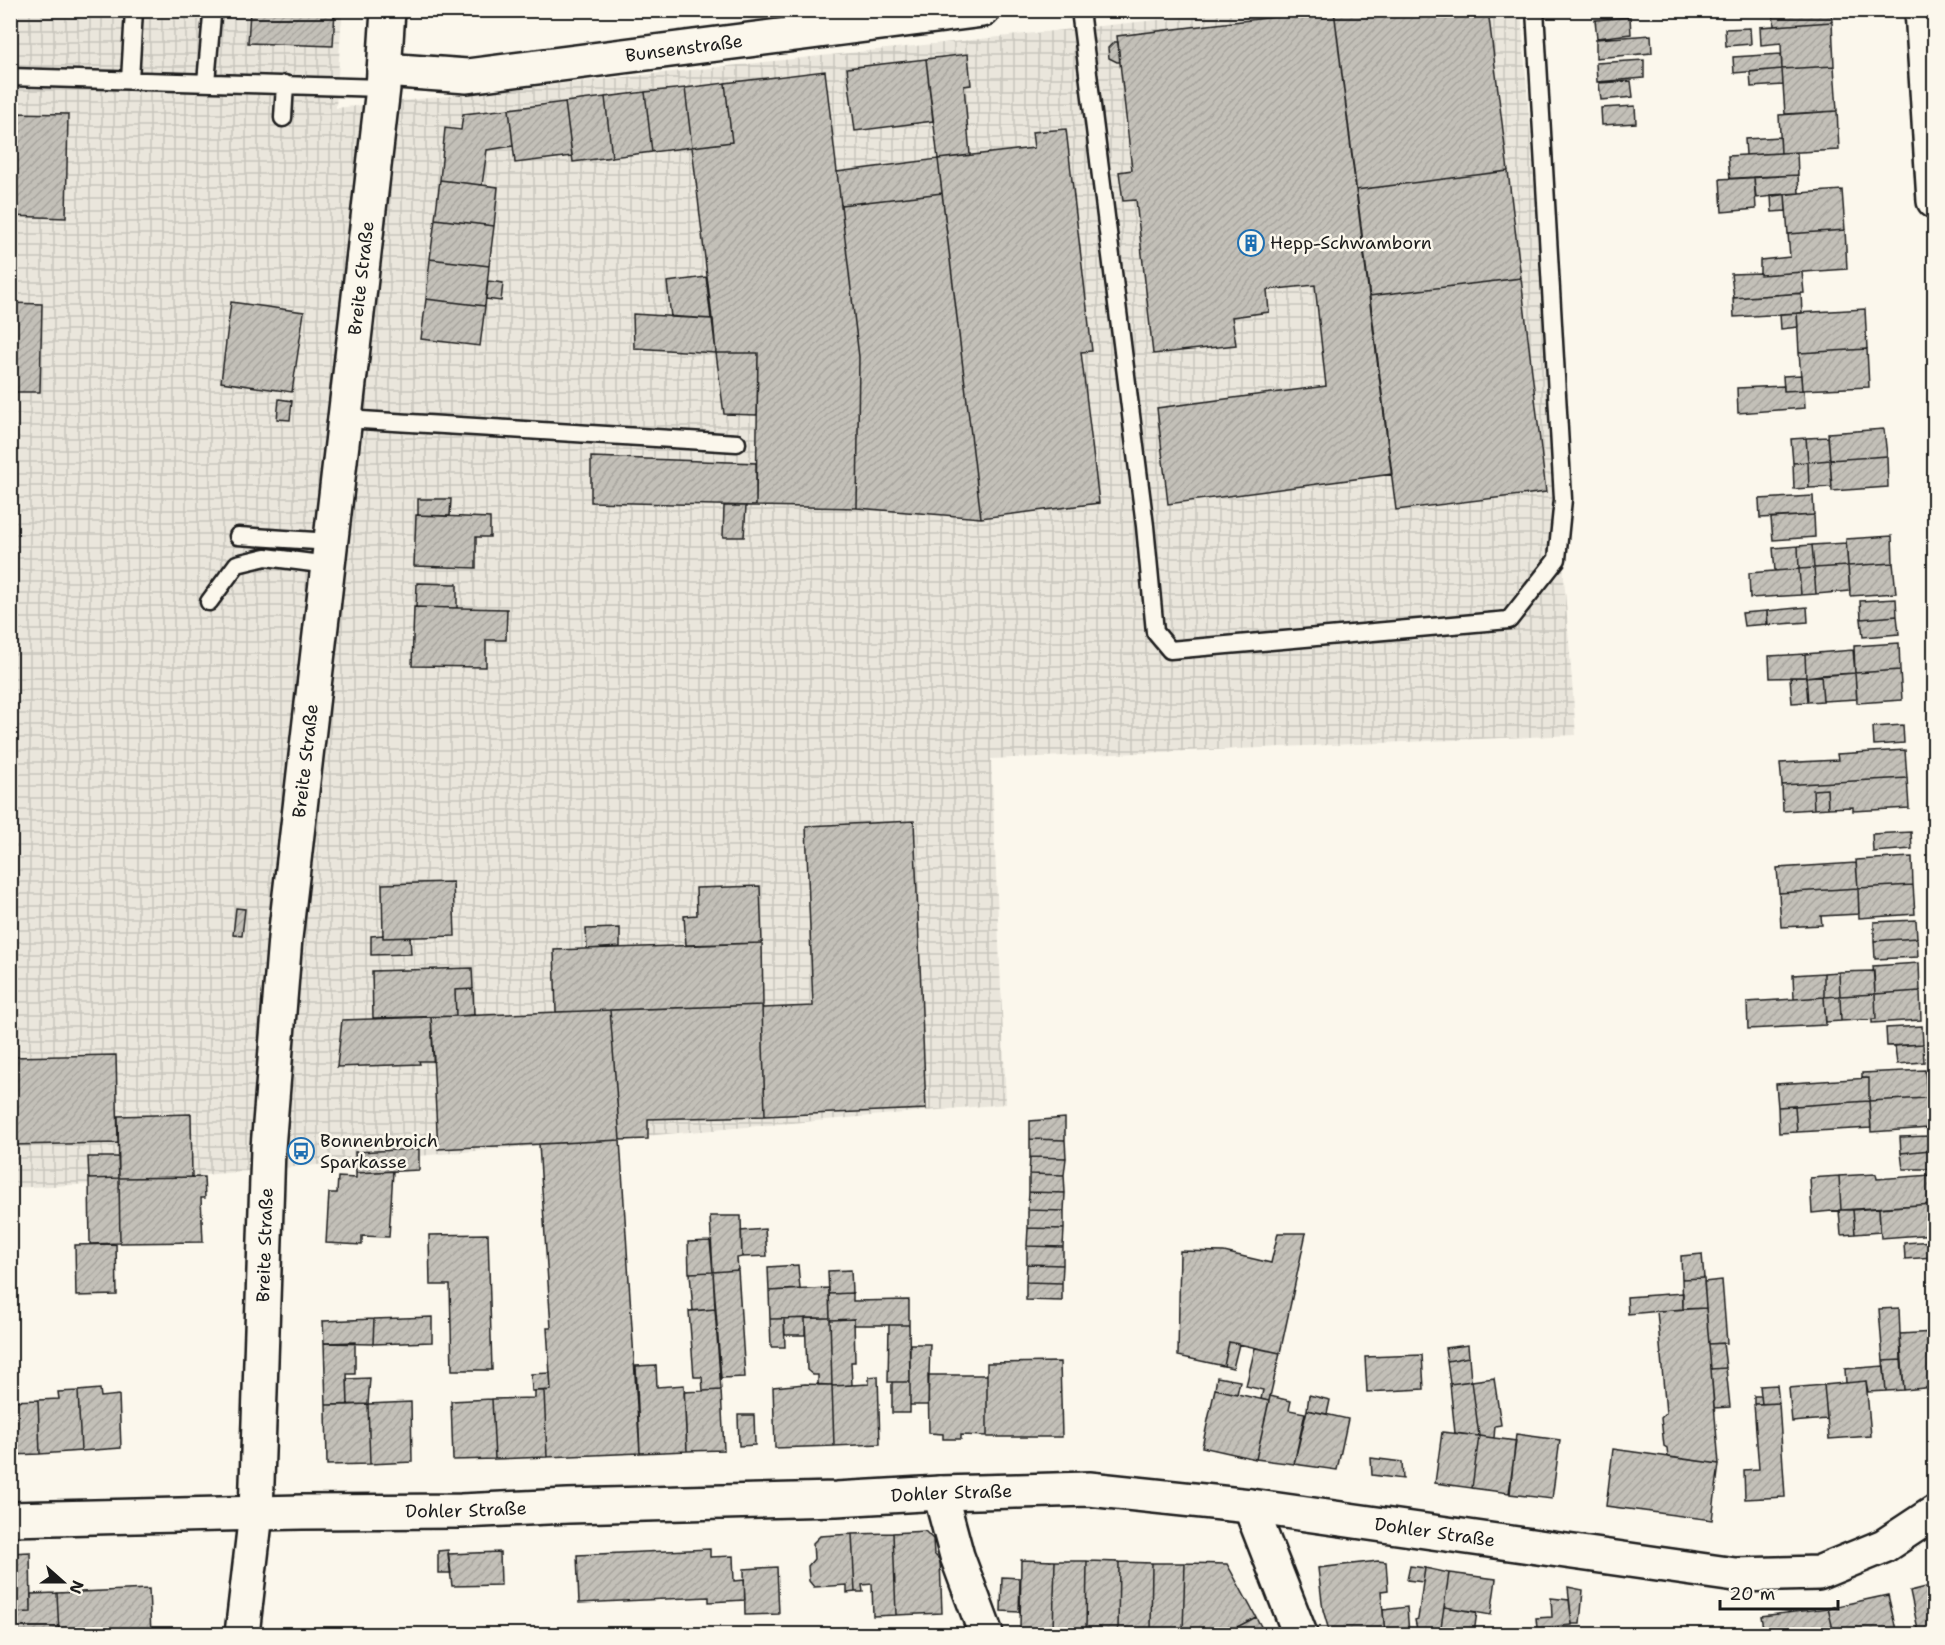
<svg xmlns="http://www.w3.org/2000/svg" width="1945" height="1645" font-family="'Shantell Sans',sans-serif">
<defs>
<pattern id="industrial-grid" width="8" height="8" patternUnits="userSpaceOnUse" patternTransform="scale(1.5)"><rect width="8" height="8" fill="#eae6dc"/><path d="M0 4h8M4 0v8" fill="none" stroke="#c8c5bc"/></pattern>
<pattern id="building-hatch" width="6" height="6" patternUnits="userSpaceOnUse" patternTransform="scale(1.5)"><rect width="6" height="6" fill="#c3c0b8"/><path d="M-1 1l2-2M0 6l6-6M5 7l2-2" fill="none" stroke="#a7a49e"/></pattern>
</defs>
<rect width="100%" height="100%" fill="#fbf7ec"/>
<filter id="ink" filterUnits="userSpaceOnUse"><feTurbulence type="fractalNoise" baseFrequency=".0167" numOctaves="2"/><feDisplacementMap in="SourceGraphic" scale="12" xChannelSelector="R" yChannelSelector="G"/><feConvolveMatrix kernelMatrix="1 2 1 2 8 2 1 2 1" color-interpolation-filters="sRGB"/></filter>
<g filter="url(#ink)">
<path fill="url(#industrial-grid)" d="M445 10H511V11L446 18Z
M11 11H342L336 108 1241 11H1521L1576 735 991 759 1006 1104 113 1183 11 1188Z"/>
<path fill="url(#building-hatch)" stroke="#1c1c1c" stroke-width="1.5" d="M250 10H335L333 46 248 43Z
M1334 10 1392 474 1168 504 1157 408 1326 386 1315 285 1267 290 1269 312 1232 317 1236 345 1153 354 1136 200 1123 201 1119 172 1132 170 1117 36Z
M1334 10H1488L1508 171 1356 190Z
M1773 10H1831L1832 22 1774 26Z
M1630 17 1631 34 1597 38 1595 20Z
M1832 22 1834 66 1782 69 1781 43 1761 45 1760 27Z
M1750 28 1751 44 1726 46 1725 29Z
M1651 35 1652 53 1596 58V39Z
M1114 42H1118L1120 62H1117L1109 58 1108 48Z
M968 54 971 85 964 86 970 155 938 159 926 59Z
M1781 54 1782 69 1734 73 1733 57Z
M926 59 933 121 855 131 847 68Z
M1644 60V78L1597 82 1596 63Z
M1834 66 1837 111 1785 114 1782 69Z
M1782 69 1783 85 1751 87 1750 72Z
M825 71 859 357 857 508 756 506 758 353H716L692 147 732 142 725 83Z
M1631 81 1633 97 1601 100 1599 83Z
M725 83 732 142 692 147 685 88Z
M685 88 692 147 652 152 645 92Z
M645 92 652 152 612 157 605 97Z
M605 97 612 157 573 162 565 102Z
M565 102 572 156 515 163 509 109Z
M1635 106 1636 123 1602 125 1601 108Z
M509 109 513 146 487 150 482 185 440 180 445 128 461 130 463 114Z
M1837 111 1839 150 1781 153 1779 115Z
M10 113 68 114 66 218 10 216Z
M1066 129 1092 351 1081 352 1099 503 981 518 938 159 1034 148 1032 132Z
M1780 137 1781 153 1746 155 1745 139Z
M1797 152 1798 175 1730 179 1728 156Z
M938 159 942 193 841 205 837 172Z
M1508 171 1521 278 1369 296 1356 190Z
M1798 175 1799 193 1756 198 1754 177Z
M1754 177 1756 209 1722 212 1720 179Z
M440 180 498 187 494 226 435 219Z
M1842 190 1845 230 1788 234 1785 194Z
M942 193 981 518 857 508 859 357 841 205Z
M1785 194 1786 211 1772 212 1771 195Z
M435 219 494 226 489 266 430 259Z
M1845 230 1847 269 1760 275V260L1790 257 1788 234Z
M430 259 489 266 485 306 426 299Z
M1802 272 1804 293 1734 298 1731 274 1760 273V275Z
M706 277 711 319 671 317 667 282Z
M1521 278 1546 492 1396 510 1369 296Z
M488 281 503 283 501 301 486 299Z
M1801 293 1802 313 1734 317 1733 298Z
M426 299 485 306 480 346 421 339Z
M231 302 304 312 292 392 221 382Z
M10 303 42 304 40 392H10Z
M1865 309 1867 349 1799 353 1797 313Z
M1797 313 1798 327 1781 329 1780 314Z
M633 314 713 319 716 353 634 348Z
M1867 349 1869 387 1802 390 1799 353Z
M716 353H758L757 415 724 414Z
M1801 375 1802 390 1784 391 1783 376Z
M1784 386V391L1804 390 1805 408 1738 413 1737 388Z
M279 399 292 401 290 420 277 419Z
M1884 429 1887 456 1830 460 1828 433Z
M1828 437 1830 460 1808 462 1806 438Z
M1806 438 1808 462 1793 463 1791 439Z
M1887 456 1888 487 1832 491 1830 460Z
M591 457 756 463V506L591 502Z
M1830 460 1832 487 1809 488 1808 462Z
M1808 462 1809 488 1794 489 1793 463Z
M1813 496 1814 515 1760 518 1759 499Z
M418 499H451L450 516 418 515Z
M724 506H746L744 537H723Z
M416 515 490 518V537H476V568L414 566Z
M1814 515 1815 537 1773 540 1771 518Z
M1892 536 1893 563 1848 566 1846 539Z
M1846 543 1848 566 1814 568 1812 545Z
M1812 545 1814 568 1799 569 1798 546Z
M1798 546 1799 569 1775 571 1773 548Z
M1893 563 1896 593 1850 596 1848 566Z
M1848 566 1850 591 1816 594 1814 568Z
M1814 568 1816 594 1801 595 1799 569Z
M1799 569 1801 595 1750 598 1749 573Z
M417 583 457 584V608L416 607Z
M1896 599 1897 616 1861 619 1860 601Z
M414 607 507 609 506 640H486V667L412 666Z
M1807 607 1808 622 1767 625V611Z
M1767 611 1768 624 1744 626 1742 613Z
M1897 616 1899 634 1863 637 1861 619Z
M1899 643 1900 670 1855 673 1854 646Z
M1853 650 1855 673 1806 677 1805 654Z
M1805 654 1806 677 1770 678 1769 656Z
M1900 670 1902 700 1857 703 1855 673Z
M1855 673 1857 699 1823 701 1821 675Z
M1821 675 1823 701 1808 702 1806 677Z
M1790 677H1806L1808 702 1792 703Z
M1903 725 1904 743 1874 745 1873 727Z
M1905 750 1907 778 1782 785 1780 763 1838 760 1837 754Z
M1907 778 1909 808 1853 811V807L1828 808 1827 789 1813 790 1814 809 1783 811 1782 785Z
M1827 789 1828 808 1814 809 1813 790Z
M914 821 926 1109 765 1116 762 1005 763 1008 813 1006 806 826Z
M1911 832 1912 849 1873 852 1872 834Z
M1912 857 1913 885 1858 888 1856 860Z
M1856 863 1858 888 1779 893 1777 868Z
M453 882 455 936 383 938 382 884Z
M1913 885 1915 914 1859 918 1858 888Z
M760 886 762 943 686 945 684 916 697 915 696 888Z
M1858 888 1859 914 1821 916 1822 925 1781 927 1779 893Z
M236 908 245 909 242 936 233 935Z
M1916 920 1917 938 1874 941V922Z
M620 928V947L587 949 586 929Z
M383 935V938L410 937 411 954 371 955V936Z
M1917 938 1918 957 1875 959 1874 941Z
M762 943 763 1005 556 1012 554 950Z
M1919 963 1920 991 1875 994 1873 966Z
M472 968 473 989 455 990 456 1016 373 1018 372 971Z
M1874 971 1875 994 1840 996 1839 972Z
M1839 972 1840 996 1824 997V973Z
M1824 973V997L1794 999 1793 975Z
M473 989 474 1015 456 1016 455 990Z
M1920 991 1921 1020 1872 1023V1019H1876L1875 994Z
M1875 994 1876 1019 1841 1021 1840 996Z
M1840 996 1841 1021 1826 1022 1824 997Z
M1824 997 1826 1025 1748 1029 1747 1002Z
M762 1005 765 1116 648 1119V1139L620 1140 610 1010Z
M610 1010 620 1140 438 1149 431 1017Z
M431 1017 434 1061H419L420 1064 337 1067 342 1020Z
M1922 1026 1923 1044 1887 1046 1886 1028Z
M1923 1044 1924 1062 1897 1064 1895 1046Z
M116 1055 118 1143 10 1145V1057Z
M1925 1070 1927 1098 1869 1101V1078H1862V1073Z
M1869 1078V1101L1778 1107 1776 1084Z
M1927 1098 1929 1128 1871 1132 1869 1101Z
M1869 1101 1871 1128 1797 1132 1795 1106Z
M1795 1106 1797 1132 1779 1133 1778 1107Z
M191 1114 192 1177 119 1178 118 1116Z
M1065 1118V1140L1030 1139V1121Z
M1929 1136 1930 1150 1901 1153 1900 1137Z
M1030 1139 1065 1140 1066 1158 1030 1157Z
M620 1140 640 1453 547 1457 544 1391 551 1390 547 1328H551L539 1144Z
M419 1149V1170L356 1173 355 1152Z
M1930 1150 1931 1169H1903L1901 1153Z
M88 1157H118L119 1178 89 1179Z
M1030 1157 1066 1158 1064 1175 1029 1174Z
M393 1171 389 1237 362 1236V1245L326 1243 329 1193H337L338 1177 356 1178V1173Z
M1029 1174 1064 1175 1065 1193 1029 1192Z
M1876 1174 1877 1179 1931 1175 1933 1204 1841 1210 1839 1176Z
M1839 1176 1841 1210 1812 1213 1810 1178Z
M204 1177 205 1198H201L203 1242 120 1243 119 1178Z
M119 1178 120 1243 90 1244 89 1179Z
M1029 1192 1065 1193 1064 1211 1028 1210Z
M1933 1204 1934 1234 1881 1238 1879 1208Z
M1879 1208 1880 1232 1855 1234 1853 1210Z
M1028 1210 1064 1211V1229L1028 1228Z
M1839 1210H1853L1855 1234 1841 1235Z
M710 1216H741L742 1257 737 1258 738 1270 713 1272Z
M1028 1228 1064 1229 1063 1247 1027 1246Z
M765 1229 767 1256 742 1257 741 1231Z
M1278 1233H1306L1280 1353 1229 1342 1224 1366 1178 1356 1180 1251 1224 1252 1271 1263Z
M488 1234 492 1370H452L450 1285H430L429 1235Z
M710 1241 713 1272 689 1273 688 1242Z
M1934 1241V1257L1905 1259 1904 1243Z
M116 1244 117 1295 76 1296 75 1245Z
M1027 1246 1063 1247V1265L1027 1264Z
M1702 1254 1704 1278 1682 1279 1681 1256Z
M1027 1264 1063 1265 1062 1283 1026 1282Z
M798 1265 800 1289 769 1291 768 1267Z
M738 1270 745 1377 721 1378 713 1272Z
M851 1270 852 1293 829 1294 828 1271Z
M713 1272 715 1309 693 1311 690 1273Z
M1704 1278 1706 1308 1683 1309 1682 1279Z
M1722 1280 1727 1343 1709 1344 1704 1282Z
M1026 1282 1062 1283V1301L1026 1300Z
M829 1288 830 1318 770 1319 769 1291Z
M853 1293V1301L909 1300V1325H854V1319L830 1320 829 1294Z
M1683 1293V1309L1628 1314 1627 1297Z
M1706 1308 1711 1369 1719 1464 1668 1457 1667 1448 1664 1446 1661 1418 1666 1413 1657 1311Z
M1899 1308 1901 1360 1883 1361 1879 1309Z
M715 1309 721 1390 703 1391 702 1377H694L689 1311Z
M432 1317V1342L373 1344 374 1319Z
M805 1318V1335H785L784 1319Z
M805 1318H830L832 1385H818V1375H813L807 1370Z
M374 1319 373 1344 324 1343 323 1321Z
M770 1319H784L785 1347H771Z
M854 1319 855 1362H851L852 1385 832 1386 830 1320Z
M889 1325H909L910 1382H888Z
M1934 1332V1387L1904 1390 1900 1334Z
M355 1342V1374H347L348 1405H326L324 1343Z
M1229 1342 1239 1344 1233 1368 1224 1366Z
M1723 1343 1726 1368 1711 1369 1709 1344Z
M910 1344H930L928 1405H910Z
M1468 1345 1469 1357 1447 1361 1445 1348Z
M1255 1348 1280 1353 1269 1401 1261 1399 1263 1390 1246 1386Z
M1422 1355 1424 1389 1367 1392 1365 1357Z
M1469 1357 1471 1381 1450 1384 1447 1361Z
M1901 1360 1904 1390 1886 1391 1883 1361Z
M1060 1362 1062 1437H987V1363Z
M656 1365 657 1387 684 1385 687 1451 640 1453 636 1366Z
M1884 1366 1886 1391 1868 1392 1866 1381 1846 1383 1845 1369Z
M1726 1368 1730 1407 1714 1408 1711 1369Z
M550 1373 551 1390 532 1391 531 1374Z
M928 1375H987V1436L961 1435V1439H943V1434L929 1433Z
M878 1376 880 1444 834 1446 832 1386 869 1384V1377Z
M1217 1377 1240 1381 1237 1394 1215 1389Z
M370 1378 368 1404 348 1405 347 1379Z
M1494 1378 1501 1425 1495 1426 1494 1438 1479 1436 1472 1381Z
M1472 1381 1479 1436 1455 1433 1450 1384Z
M1866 1381 1871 1436 1829 1439 1824 1385Z
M892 1382H910V1413H892Z
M805 1384 832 1385 834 1446 775 1448 773 1387Z
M1777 1385 1779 1403 1762 1404 1760 1386Z
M1824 1385 1827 1419 1792 1422 1789 1388Z
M100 1389 101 1397 119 1395 121 1448 81 1451 78 1391Z
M1215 1389 1269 1401 1256 1459 1202 1447Z
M721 1390 724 1450 687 1451 684 1392Z
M78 1391 81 1451 40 1454 38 1400 59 1399 58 1392Z
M535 1391H544L547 1457 495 1459 492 1399 535 1398Z
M1309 1395 1330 1400 1327 1414 1307 1410Z
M1270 1396 1291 1401 1289 1410 1305 1413 1294 1464 1256 1459Z
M1754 1396H1761L1762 1404H1754Z
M492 1399 495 1459 453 1460 451 1401Z
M38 1400 40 1454 10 1455V1401Z
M411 1402 412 1462 370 1464 368 1404Z
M1779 1403 1785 1497 1745 1499 1744 1470 1759 1469 1754 1404Z
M368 1404 370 1464 327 1465 326 1405Z
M1307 1410 1348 1419 1337 1470 1294 1464Z
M738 1415H754L755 1445 739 1446Z
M1442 1432 1479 1436 1472 1488 1435 1483Z
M1516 1434 1560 1440 1552 1499 1510 1494Z
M1479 1436 1516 1441 1509 1493 1472 1488Z
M1613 1449 1719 1464 1712 1520 1606 1506Z
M1371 1458 1402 1462 1403 1479 1372 1475Z
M925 1531 933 1539 934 1554 940 1560 942 1613 896 1615 893 1533Z
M893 1533 896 1615 873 1616 872 1584 862 1585 863 1592H855L852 1534Z
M852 1534 855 1592 847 1593V1585L814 1587 809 1581 808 1566 814 1559 813 1543 820 1536Z
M710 1549V1557L733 1556 734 1581 744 1580 745 1600 709 1602V1597L579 1603 577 1555Z
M448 1550 451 1573H438V1551Z
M30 1552 31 1612 10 1613V1553Z
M500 1552 501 1585 452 1586 448 1554Z
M1021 1560 1055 1561 1053 1630H1020Z
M1055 1561H1087L1086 1631 1053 1630Z
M1087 1561 1119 1562 1118 1632 1086 1631Z
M1378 1561 1386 1562 1388 1590 1381 1591 1385 1634H1330L1323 1610 1318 1568Z
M1119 1562 1152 1563 1151 1632H1118Z
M1152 1563H1185L1183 1632H1151Z
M1185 1563 1227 1564 1256 1617 1224 1634 1183 1632Z
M1410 1566 1425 1568 1423 1582 1407 1580Z
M777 1567 779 1614 745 1615 744 1569Z
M1425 1568 1449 1573 1440 1634H1418L1415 1620 1418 1619Z
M1449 1573 1496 1579 1491 1615 1444 1607Z
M1002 1577 1020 1578 1019 1612 1001 1611Z
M1934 1585V1634H1919L1910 1591Z
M1568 1587 1583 1590 1580 1624H1572Z
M149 1589 151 1634H59L57 1593Z
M57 1593 59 1634H10V1613L31 1612V1594Z
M1888 1595 1897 1634H1834L1828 1608Z
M1551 1598 1569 1600 1572 1625 1537 1628 1536 1618 1552 1617Z
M1407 1607 1409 1634H1385L1383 1610Z
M1444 1607 1477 1612 1474 1633 1440 1634Z
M1828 1608 1834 1634H1764L1761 1616Z
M1256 1617 1265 1634H1224Z"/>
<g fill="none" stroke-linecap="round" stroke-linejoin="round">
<defs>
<path id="lane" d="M1080 10 1145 526 1155 632 1170 650 1509 620 1557 559 1563 499 1535 10
M10 77 383 88
M130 80 134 10
M206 82 212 16
M283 118 285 84
M345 419 737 443
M238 536 331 542
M209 602 237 564 266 557 328 565"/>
<g id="street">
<path d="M1922 10 1934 201"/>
<path id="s1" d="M384 70 467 76 983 10"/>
<path d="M940 1493 957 1556 986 1634"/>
<path d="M1250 1506 1300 1634"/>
</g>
<g id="secondary">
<path id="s2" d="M10 1519 302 1512 461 1511 568 1506 836 1499 940 1493 1089 1489 1250 1506 1735 1575 1818 1573 1884 1546 1934 1513"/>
<path id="s3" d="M242 1634 256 1513 268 1148 285 938 383 88 388 10"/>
</g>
</defs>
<use href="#lane" stroke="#1c1c1c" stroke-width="21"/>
<use href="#street" stroke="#1c1c1c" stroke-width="38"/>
<use href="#secondary" stroke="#1c1c1c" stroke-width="38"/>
<use href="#lane" stroke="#fbf7ec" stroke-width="16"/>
<use href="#street" stroke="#fbf7ec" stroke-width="33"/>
<use href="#secondary" stroke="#fbf7ec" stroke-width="33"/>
</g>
</g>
<defs>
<symbol id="building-ring" viewBox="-11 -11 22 22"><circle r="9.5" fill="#fbf7ec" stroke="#1f6fb2" stroke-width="1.5"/><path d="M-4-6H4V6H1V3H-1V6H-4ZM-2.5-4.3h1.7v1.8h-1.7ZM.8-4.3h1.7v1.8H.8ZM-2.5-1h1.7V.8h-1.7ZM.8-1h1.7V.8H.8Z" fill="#1f6fb2"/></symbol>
<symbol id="bus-ring" viewBox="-11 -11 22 22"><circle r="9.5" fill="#fbf7ec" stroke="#1f6fb2" stroke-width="1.5"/><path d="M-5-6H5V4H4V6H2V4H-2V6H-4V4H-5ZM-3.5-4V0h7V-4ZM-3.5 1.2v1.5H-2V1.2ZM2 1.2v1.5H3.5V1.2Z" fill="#1f6fb2"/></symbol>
</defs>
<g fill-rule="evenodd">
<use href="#building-ring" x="1236" y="228" width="30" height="30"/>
<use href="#bus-ring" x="286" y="1136" width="30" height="30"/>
</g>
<g text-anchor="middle" stroke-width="5" stroke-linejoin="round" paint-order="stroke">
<g font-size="18" fill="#1c1c1c" stroke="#fbf7ec">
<text dy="6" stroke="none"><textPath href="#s1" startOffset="302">Bunsenstraße</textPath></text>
<text dy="6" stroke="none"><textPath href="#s3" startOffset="1362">Breite Straße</textPath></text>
<text dy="6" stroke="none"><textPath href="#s3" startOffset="876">Breite Straße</textPath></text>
<text dy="6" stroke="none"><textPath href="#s3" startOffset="390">Breite Straße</textPath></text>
<text dy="6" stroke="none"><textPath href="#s2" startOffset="942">Dohler Straße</textPath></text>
<text dy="6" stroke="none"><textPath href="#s2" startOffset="456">Dohler Straße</textPath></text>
<text dy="6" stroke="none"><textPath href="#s2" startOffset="1428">Dohler Straße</textPath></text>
</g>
<g font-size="18" fill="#1c1c1c" stroke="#fbf7ec" text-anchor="start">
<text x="1270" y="249">Hepp-Schwamborn</text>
<text x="320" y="1147">Bonnenbroich<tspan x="320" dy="21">Sparkasse</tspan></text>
</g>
</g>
<rect width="1945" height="1645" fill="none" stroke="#fbf7ec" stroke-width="36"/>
<rect x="18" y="18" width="1909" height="1609" fill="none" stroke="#1c1c1c" stroke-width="2" filter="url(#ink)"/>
<g transform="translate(63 1582) rotate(111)" stroke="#fbf7ec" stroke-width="4.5" paint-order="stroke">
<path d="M0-4.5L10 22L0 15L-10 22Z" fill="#1c1c1c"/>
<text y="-9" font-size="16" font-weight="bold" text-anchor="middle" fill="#1c1c1c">N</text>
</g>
<path d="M1720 1600v9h118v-9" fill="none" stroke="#1c1c1c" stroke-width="3"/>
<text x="1729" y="1600" font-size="18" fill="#1c1c1c" stroke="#fbf7ec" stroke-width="4.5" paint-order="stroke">20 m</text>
</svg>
